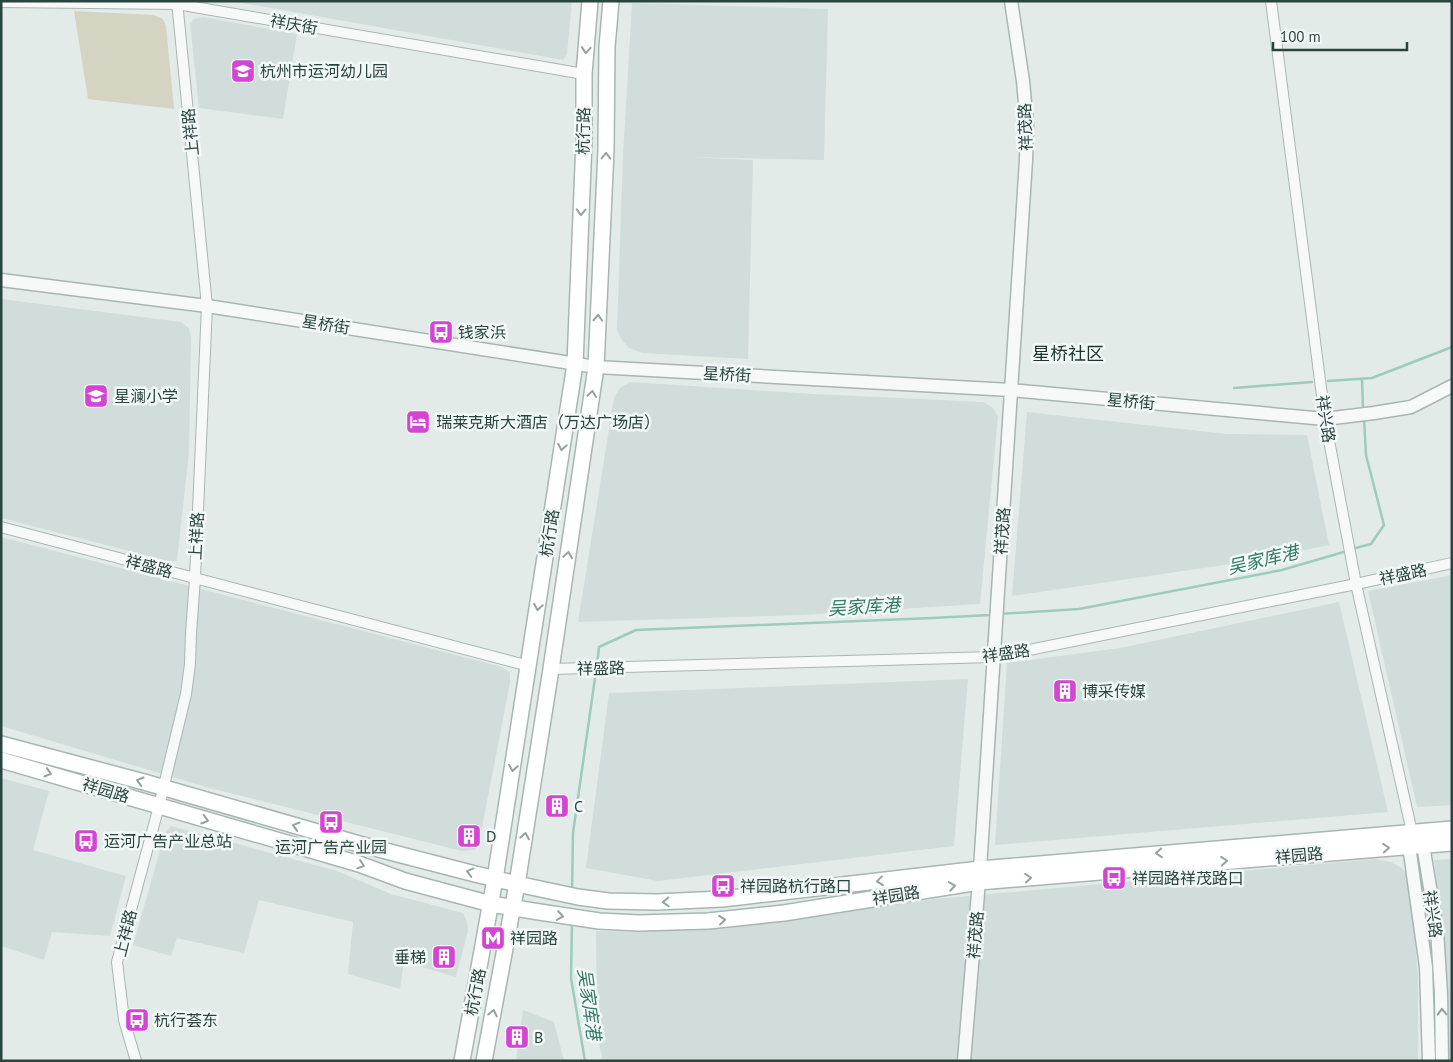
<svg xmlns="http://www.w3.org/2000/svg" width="1453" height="1062" font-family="'PT Sans','Noto Sans SC',sans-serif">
<rect width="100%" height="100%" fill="#e3ebe9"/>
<path fill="#d1dddb" d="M231 1H572L567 54 563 60Z
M632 3 828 9 824 160 688 157 753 160 748 359 642 353 629 348 621 339 617 330 623 155Z
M203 17 297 34 283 119 199 108 190 23 194 19Z
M1 299 181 322 189 328 191 339 189 453 177 561H168L1 518Z
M630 382 814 394 984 402 993 408 998 416 980 604 801 615 578 622 614 398 620 388Z
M1027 412 1227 434 1307 435 1329 545 1258 560 1012 596Z
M1 537 502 667 510 673V683L479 843 475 850 462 851 206 787 1 726Z
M1452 575V805L1417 807 1368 591Z
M1339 602 1388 812 995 845 1007 663 1120 648Z
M968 679 954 846 658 881 586 868 609 693Z
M1 778 49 791 33 850 126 876 110 936 52 932 44 960 1 946Z
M171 826 337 871 391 894 463 913 467 922 468 931 456 977 404 962 400 989 348 974 353 922 259 900 244 953 177 938 171 956 133 945 165 833Z
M1375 859 1391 862 1402 868 1410 880 1418 979V1061H603L597 1036 596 931 635 932 684 929 935 899Z
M1452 859V1061H1448L1447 971 1434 860Z
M523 1010 554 1022 564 1061H516Z"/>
<path fill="#d5d4c3" d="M74 11 154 15 163 19 166 26 174 109 88 99Z"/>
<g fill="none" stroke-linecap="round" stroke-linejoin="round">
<path stroke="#9dccbc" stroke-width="2.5" d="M1362 379 1363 410
M1328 381 1372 378 1452 347
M1234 388 1312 382
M1352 549 1371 544 1384 525 1366 455 1364 418
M999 614 1079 609 1282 570 1347 551
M597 665 599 647 636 630 932 618 991 615
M572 891 573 833 596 671
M572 921 571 978 585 1061"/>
<defs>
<path id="minor" d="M1271 1 1325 419 1356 584 1412 832
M1 2 177 4 584 74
M1 527 529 666
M551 669 994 657 1356 584 1452 563
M136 1061 124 1020 117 962 159 806 186 694 190 664 191 633 195 578 207 306 177 1"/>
<path id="tertiary" d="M1 280 207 306 596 367 1011 390 1325 419 1374 413 1411 407 1452 386
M1411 837 1409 846 1426 967 1429 1061
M1418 839 1423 845 1437 930 1441 994 1442 1061
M964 1061 980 869 1026 160 1027 125 1023 81 1011 1"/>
<path id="secondary" d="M1 744 144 782 359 844 475 874 517 884 578 897 608 901 657 902 722 899 980 869 1452 829
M1 760 359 864 405 881 491 904 533 911 599 921 639 923 708 921 784 913 979 882 1452 843
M462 1061 495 879 575 364 584 141V74L590 1
M484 1061 517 884 551 669 596 367 606 150 607 47 611 1"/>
</defs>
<use href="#minor" stroke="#a8b6b3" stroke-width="12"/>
<use href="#tertiary" stroke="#a8b6b3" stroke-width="15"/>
<use href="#secondary" stroke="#a8b6b3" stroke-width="18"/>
<use href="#minor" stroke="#f6f9f8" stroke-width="10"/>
<use href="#tertiary" stroke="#f6f9f8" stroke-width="12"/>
<use href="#secondary" stroke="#fff" stroke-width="15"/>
</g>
<defs><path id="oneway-chevron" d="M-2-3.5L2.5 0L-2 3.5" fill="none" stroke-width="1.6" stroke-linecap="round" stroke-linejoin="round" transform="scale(1.25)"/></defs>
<g stroke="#94a29f">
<use href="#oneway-chevron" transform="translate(586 50) rotate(95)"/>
<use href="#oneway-chevron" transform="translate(606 156) rotate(-88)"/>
<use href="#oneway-chevron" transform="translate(581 212) rotate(92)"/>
<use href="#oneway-chevron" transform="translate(598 318) rotate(-87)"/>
<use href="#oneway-chevron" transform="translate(592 394) rotate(-82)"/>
<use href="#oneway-chevron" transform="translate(562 447) rotate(99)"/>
<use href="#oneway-chevron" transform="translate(568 555) rotate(-82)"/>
<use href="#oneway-chevron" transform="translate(538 607) rotate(99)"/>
<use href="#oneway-chevron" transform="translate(513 768) rotate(99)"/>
<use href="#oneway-chevron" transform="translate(48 773) rotate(17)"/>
<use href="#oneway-chevron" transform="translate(140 781) rotate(-164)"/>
<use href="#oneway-chevron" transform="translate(205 820) rotate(16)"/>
<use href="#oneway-chevron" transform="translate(296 826) rotate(-164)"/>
<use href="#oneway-chevron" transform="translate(525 836) rotate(-81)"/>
<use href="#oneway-chevron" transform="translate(1386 848) rotate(-5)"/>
<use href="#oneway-chevron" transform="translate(1159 853) rotate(175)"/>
<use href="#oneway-chevron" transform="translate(1224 861) rotate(-5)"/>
<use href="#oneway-chevron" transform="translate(361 865) rotate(19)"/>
<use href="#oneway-chevron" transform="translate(470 872) rotate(-165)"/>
<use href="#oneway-chevron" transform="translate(1028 878) rotate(-5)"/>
<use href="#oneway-chevron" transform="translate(880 881) rotate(173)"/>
<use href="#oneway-chevron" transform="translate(952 886) rotate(-9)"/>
<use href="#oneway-chevron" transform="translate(666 902) rotate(178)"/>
<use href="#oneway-chevron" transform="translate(560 916) rotate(9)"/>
<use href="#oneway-chevron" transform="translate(722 920) rotate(-6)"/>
<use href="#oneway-chevron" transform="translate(493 1013) rotate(-78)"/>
</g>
<use stroke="#909e9c" href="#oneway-chevron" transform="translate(1442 1012) rotate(-92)"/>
<defs>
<symbol id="school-square" viewBox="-11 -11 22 22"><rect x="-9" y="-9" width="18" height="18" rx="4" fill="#d345d2" stroke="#f2f8f7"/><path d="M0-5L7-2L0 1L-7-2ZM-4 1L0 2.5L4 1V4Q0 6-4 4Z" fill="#fff"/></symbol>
<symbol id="bus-square" viewBox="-11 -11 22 22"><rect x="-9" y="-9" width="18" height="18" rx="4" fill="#d345d2" stroke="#f2f8f7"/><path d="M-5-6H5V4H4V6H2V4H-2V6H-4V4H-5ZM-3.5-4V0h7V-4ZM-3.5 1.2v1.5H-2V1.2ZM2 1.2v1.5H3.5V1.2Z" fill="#fff"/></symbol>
<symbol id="hotel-square" viewBox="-11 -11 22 22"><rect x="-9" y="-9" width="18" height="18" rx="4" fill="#d345d2" stroke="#f2f8f7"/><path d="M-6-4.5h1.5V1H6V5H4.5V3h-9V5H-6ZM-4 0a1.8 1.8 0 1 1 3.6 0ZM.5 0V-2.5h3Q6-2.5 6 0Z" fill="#fff"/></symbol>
<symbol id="building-square" viewBox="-11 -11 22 22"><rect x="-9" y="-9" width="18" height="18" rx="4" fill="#d345d2" stroke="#f2f8f7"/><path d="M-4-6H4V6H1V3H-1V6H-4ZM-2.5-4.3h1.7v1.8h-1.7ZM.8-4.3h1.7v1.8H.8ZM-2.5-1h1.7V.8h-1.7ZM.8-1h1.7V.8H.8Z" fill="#fff"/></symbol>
<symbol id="metro-square" viewBox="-11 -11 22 22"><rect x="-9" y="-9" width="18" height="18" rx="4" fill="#d345d2" stroke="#f2f8f7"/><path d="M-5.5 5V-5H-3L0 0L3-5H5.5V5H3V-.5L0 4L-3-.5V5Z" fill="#fff"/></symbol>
</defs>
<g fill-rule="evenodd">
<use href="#school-square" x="229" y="57" width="28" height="28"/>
<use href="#bus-square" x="427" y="318" width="28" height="28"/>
<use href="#school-square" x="82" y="382" width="28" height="28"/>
<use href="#hotel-square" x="404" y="408" width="28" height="28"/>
<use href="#building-square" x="1051" y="677" width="28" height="28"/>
<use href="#building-square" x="543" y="792" width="28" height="28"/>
<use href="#bus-square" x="317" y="808" width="28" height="28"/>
<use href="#building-square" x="455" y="822" width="28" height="28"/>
<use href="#bus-square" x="72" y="827" width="28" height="28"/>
<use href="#bus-square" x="1100" y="864" width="28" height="28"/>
<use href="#bus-square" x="709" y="872" width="28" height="28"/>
<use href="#metro-square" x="479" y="924" width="28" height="28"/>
<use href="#building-square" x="430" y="943" width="28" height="28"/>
<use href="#bus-square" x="123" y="1006" width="28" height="28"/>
<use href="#building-square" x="503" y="1023" width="28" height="28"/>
</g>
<g text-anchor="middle" stroke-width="5" stroke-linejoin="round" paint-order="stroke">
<g font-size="16" fill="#2a443f" stroke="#f2f8f7">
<text transform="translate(294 24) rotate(10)" y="6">祥庆街</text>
<text transform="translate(1025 127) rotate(-92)" y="6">祥茂路</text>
<text transform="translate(583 131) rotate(-89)" y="6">杭行路</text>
<text transform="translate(190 132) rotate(-96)" y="6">上祥路</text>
<text transform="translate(326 324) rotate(9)" y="6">星桥街</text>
<text transform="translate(727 374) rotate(3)" y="6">星桥街</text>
<text transform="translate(1131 401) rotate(5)" y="6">星桥街</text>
<text transform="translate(1326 419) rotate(81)" y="6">祥兴路</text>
<text transform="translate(1002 531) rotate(-86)" y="6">祥茂路</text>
<text transform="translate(549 533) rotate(-81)" y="6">杭行路</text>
<text transform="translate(196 536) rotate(-87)" y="6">上祥路</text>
<text transform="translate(149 566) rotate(15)" y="6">祥盛路</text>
<text transform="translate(1403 574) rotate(-12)" y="6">祥盛路</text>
<text transform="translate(1006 653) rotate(-8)" y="6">祥盛路</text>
<text transform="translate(601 668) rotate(-1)" y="6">祥盛路</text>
<text transform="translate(106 790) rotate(17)" y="6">祥园路</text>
<text transform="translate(1299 855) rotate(-5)" y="6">祥园路</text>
<text transform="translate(896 895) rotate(-9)" y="6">祥园路</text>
<text transform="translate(1433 914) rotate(82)" y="6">祥兴路</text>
<text transform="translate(125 933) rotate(-76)" y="6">上祥路</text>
<text transform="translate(975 935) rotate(-85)" y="6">祥茂路</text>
<text transform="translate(475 992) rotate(-79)" y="6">杭行路</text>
</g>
<g font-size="16" fill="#2a443f" stroke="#f2f8f7" text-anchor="start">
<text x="260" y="77">杭州市运河幼儿园</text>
<text x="458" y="338">钱家浜</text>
<text x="114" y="402">星澜小学</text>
<text x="436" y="428">瑞莱克斯大酒店（万达广场店）</text>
<text x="1082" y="697">博采传媒</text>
<text x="574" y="812">C</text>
<text x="486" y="842">D</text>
<text x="104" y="847">运河广告产业总站</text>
<text x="331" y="853" text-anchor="middle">运河广告产业园</text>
<text x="1132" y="884">祥园路祥茂路口</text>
<text x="740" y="892">祥园路杭行路口</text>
<text x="510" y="944">祥园路</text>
<text x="426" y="963" text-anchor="end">垂梯</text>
<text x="154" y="1026">杭行荟东</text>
<text x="534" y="1043">B</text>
</g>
<g font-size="18" fill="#1c3530" stroke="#f2f8f7">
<text x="1068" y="360">星桥社区</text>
</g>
<g font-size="18" font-style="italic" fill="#327965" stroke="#f2f8f7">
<text transform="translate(1263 560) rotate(-13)" y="6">吴家库港</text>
<text transform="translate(864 607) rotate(-3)" y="6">吴家库港</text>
<text transform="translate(589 1004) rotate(82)" y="6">吴家库港</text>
</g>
</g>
<rect width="1453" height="1062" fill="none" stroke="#2a443f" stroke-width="5"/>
<path d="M1273 42v8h134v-8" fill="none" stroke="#2a443f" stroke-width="2.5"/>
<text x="1280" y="42" font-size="15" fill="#2a443f" stroke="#f2f8f7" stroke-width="4" paint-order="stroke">100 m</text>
</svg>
